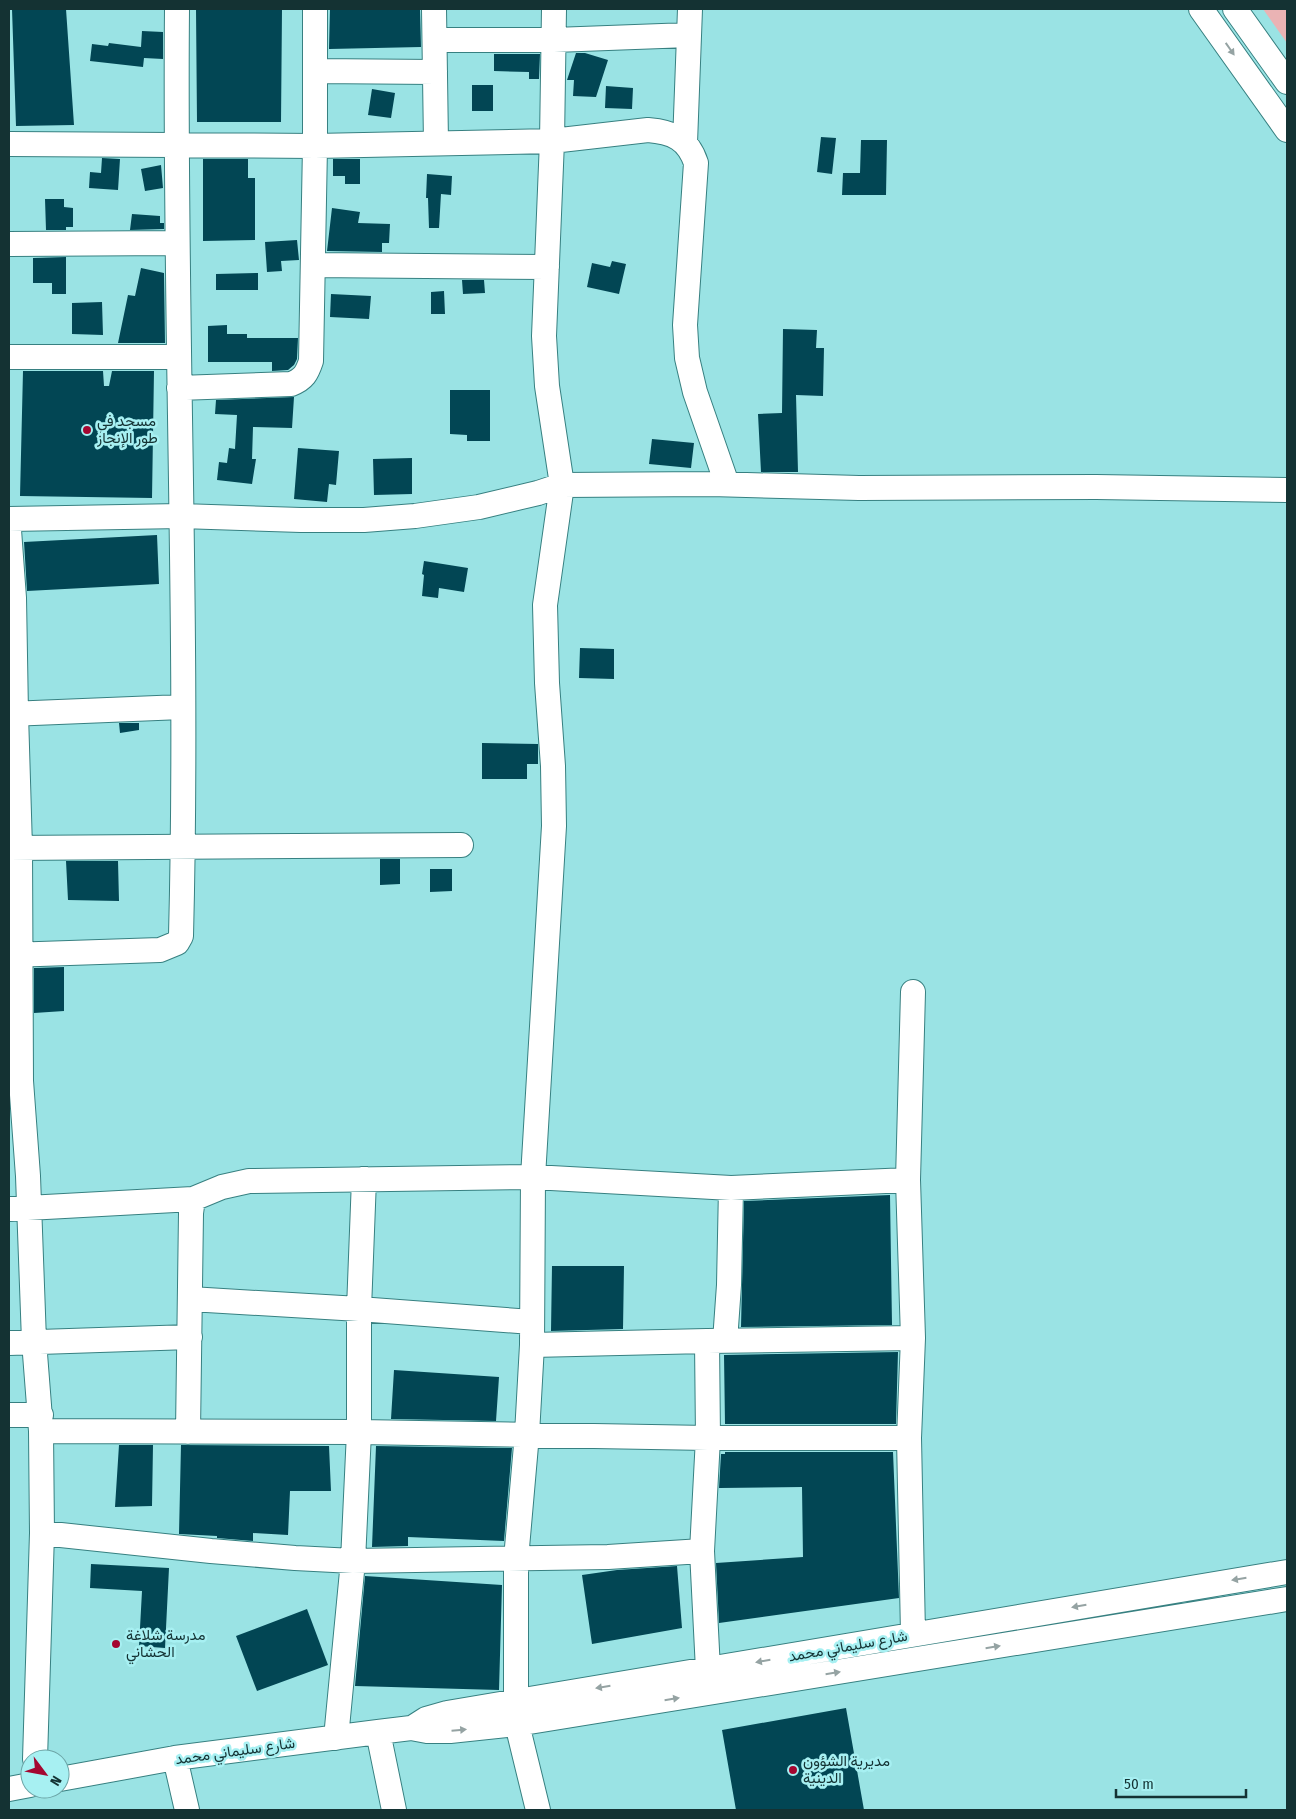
<svg xmlns="http://www.w3.org/2000/svg" width="1296" height="1819" font-family="'Fira Sans Condensed',Vazirmatn,sans-serif">
<rect width="100%" height="100%" fill="#9ae3e4"/>
<path fill="#eab3b4" d="M1263 9H1287V43Z"/>
<path fill="#024654" d="M12 9H66L74 125 16 126Z
M196 9H282L281 122H197Z
M330 9H420L421 47 329 49Z
M142 31 163 32V59L144 58 143 67 90 61 92 44 108 46 109 43 141 47Z
M576 53H585L608 60 596 97 573 96 574 80H567Z
M494 54H540L539 79H529V72L494 71Z
M472 85H493V111H472Z
M606 86 633 88 632 109 605 108Z
M372 89 395 93 391 118 368 115Z
M821 137 836 138 832 174 817 172Z
M861 140H887L886 195H842L843 173H860Z
M102 158 120 159 118 190 89 188 90 172 101 173Z
M203 159H248V178H255V240L203 241Z
M333 159H360V184H345V176H333Z
M161 165 163 188 145 191 141 169Z
M427 174 452 176 451 195 441 194 439 228H429L428 198H426Z
M45 199H64V207L73 208V227H66V230H46Z
M332 208 360 212 358 223 390 224 389 243H382V252L327 251Z
M132 214 160 216V223H164V229L130 230Z
M297 240 299 260 281 261 282 271 267 272 265 242Z
M66 257V294H52V283H33V258Z
M612 261 626 264 619 294 587 287 592 263 610 267Z
M141 268 164 273 165 343H118L128 295 135 296Z
M258 273V290H216V274Z
M462 280H484L485 293 463 294Z
M444 291 445 314H431V292Z
M331 294 371 296 369 319 330 317Z
M102 302 103 335 72 334V303Z
M227 325V334H247V338H298L297 359 294 365 288 370 272 371V362H208V326Z
M783 329 817 330 816 348H824L823 396 796 395 798 472H761L758 414 782 413Z
M23 371H103L104 386H109L112 371H154L152 498 20 496Z
M450 390H490V441H467V435L450 434Z
M294 397 292 428 253 427 252 459H256L252 484 217 480 219 462 227 463 229 448 235 449 237 415 215 414 216 400Z
M652 439 694 443 691 468 649 464Z
M298 448 339 451 336 485 329 484 327 502 294 499Z
M412 458V494L374 495 373 459Z
M157 535 159 584 27 591 24 542Z
M424 561 468 568 464 592 439 588 438 598 422 596 424 575 422 574Z
M580 648 614 649V679L579 678Z
M119 723H139V730L120 733Z
M482 743 538 744V764H527V779H482Z
M380 859H400V884L380 885Z
M66 861H118L119 901 68 900Z
M430 869H452V891L430 892Z
M64 967V1011L34 1013V968Z
M890 1195 892 1325 741 1327 744 1201Z
M552 1266H624L623 1329 551 1331Z
M898 1352 896 1424H725L724 1355Z
M394 1370 499 1377 496 1421 391 1419Z
M119 1445H153L152 1506 115 1507Z
M181 1445 329 1446 331 1491H290L288 1535 253 1533V1541L217 1538V1536L179 1534Z
M376 1446 512 1448 504 1541 408 1537V1546L372 1547Z
M725 1452H893L899 1598 719 1623 716 1563 803 1557 802 1487 719 1488 721 1454H725Z
M91 1564 169 1568 165 1648 139 1646 142 1591 90 1588Z
M677 1566 682 1628 592 1644 582 1575 617 1570Z
M365 1576 502 1585 499 1690 355 1686Z
M307 1609 328 1665 257 1691 236 1636Z
M846 1708 864 1810H736L722 1730Z"/>
<g fill="none" stroke-linecap="round" stroke-linejoin="round">
<defs>
<path id="minor" d="M434 9 436 143
M554 9 552 141 544 336 547 386 562 485 545 605 547 683 553 766 554 826 533 1177 532 1345 707 1341 913 1338
M1201 9 1287 130
M1235 9 1287 82
M435 40H554L689 35
M315 71 435 72
M685 143 690 9
M9 144 315 146 552 141 648 130C673 132 688 139 696 163L685 325 687 358 695 392 727 484
M9 244 177 243
M313 265 547 267
M9 357H179
M179 388 291 384C304 379 307 373 311 361L315 146V9
M9 519 181 516 301 520H364L415 516 479 507 538 493 562 485 711 484 859 488 1096 487 1287 490
M9 530 14 598 16 714 20 848 21 1081 28 1176 34 1341 41 1431 42 1533 35 1759
M9 714 182 707
M9 848 461 845
M9 955 160 950 177 943 181 936C189 627 174 318 177 9
M908 1180 913 992
M9 1209 193 1199
M190 1299 359 1309 532 1322
M707 1341 708 1438 702 1551 708 1670
M725 1341 729 1285 731 1188
M9 1343 190 1337
M9 1415H41
M41 1431 359 1432 708 1438H909
M188 1432 191 1213 193 1199 222 1187 249 1181 533 1177 731 1188 908 1180 913 1338 909 1438 913 1634
M42 1533 211 1551 295 1558 353 1561 608 1557 702 1551
M516 1701V1559L527 1434 532 1345
M517 1724 538 1810
M415 1726 426 1719 447 1713 1287 1572
M378 1732 394 1810
M336 1738 353 1561 359 1432V1309L364 1179
M175 1758 187 1810
M60 1779 175 1758 378 1732 411 1728 427 1731H450L517 1724 1287 1599
M9 1789 30 1785"/>
</defs>
<use href="#minor" stroke="#378081" stroke-width="26"/>
<use href="#minor" stroke="#fff" stroke-width="24"/>
</g>
<defs><path id="oneway-solid" d="M-6-.8H1V-3.2L6.5 0L1 3.2V.8H-6Z" transform="scale(1.25)"/></defs>
<g fill="#95a3a3">
<use href="#oneway-solid" transform="translate(1230 49) rotate(55)"/>
<use href="#oneway-solid" transform="translate(1239 1579) rotate(171)"/>
<use href="#oneway-solid" transform="translate(1079 1606) rotate(170)"/>
<use href="#oneway-solid" transform="translate(993 1647) rotate(-9)"/>
<use href="#oneway-solid" transform="translate(763 1661) rotate(170)"/>
<use href="#oneway-solid" transform="translate(833 1673) rotate(-9)"/>
<use href="#oneway-solid" transform="translate(603 1687) rotate(171)"/>
<use href="#oneway-solid" transform="translate(672 1699) rotate(-9)"/>
<use href="#oneway-solid" transform="translate(459 1730) rotate(-5)"/>
</g>
<g fill="#a40630" stroke="#a7f0f2" stroke-width="2">
<circle cx="87" cy="430" r="5"/>
<circle cx="116" cy="1644" r="5"/>
<circle cx="793" cy="1770" r="5"/>
</g>
<g text-anchor="middle" stroke-width="5" stroke-linejoin="round" paint-order="stroke">
<g font-size="15" fill="#143233" stroke="#a7f0f2" text-anchor="start">
<text x="97" y="426">مسجد في<tspan x="97" dy="17">طور الإنجاز</tspan></text>
<text x="126" y="1640">مدرسة شلاغة<tspan x="126" dy="17">الحشاني</tspan></text>
<text x="803" y="1766">مديرية الشؤون<tspan x="803" dy="17">الدينية</tspan></text>
</g>
<g font-size="15" fill="#143233" stroke="#a7f0f2">
<text transform="translate(848 1646) rotate(-10)" y="5">شارع سليماني محمد</text>
<text transform="translate(235 1751) rotate(-8)" y="5">شارع سليماني محمد</text>
</g>
</g>
<rect width="1296" height="1819" fill="none" stroke="#143233" stroke-width="20"/>
<g transform="translate(45 1774) rotate(122)"><circle r="24" fill="#a7f0f2" stroke="#6ca4a6"/>
<path d="M0-4L9 19L0 12L-9 19Z" fill="#a40630"/>
<text y="-8" font-size="14" font-weight="bold" text-anchor="middle" fill="#143233">N</text>
</g>
<path d="M1116 1789v8h130v-8" fill="none" stroke="#143233" stroke-width="2.5"/>
<text x="1124" y="1789" font-size="15" fill="#143233" stroke="#a7f0f2" stroke-width="4" paint-order="stroke">50 m</text>
</svg>
